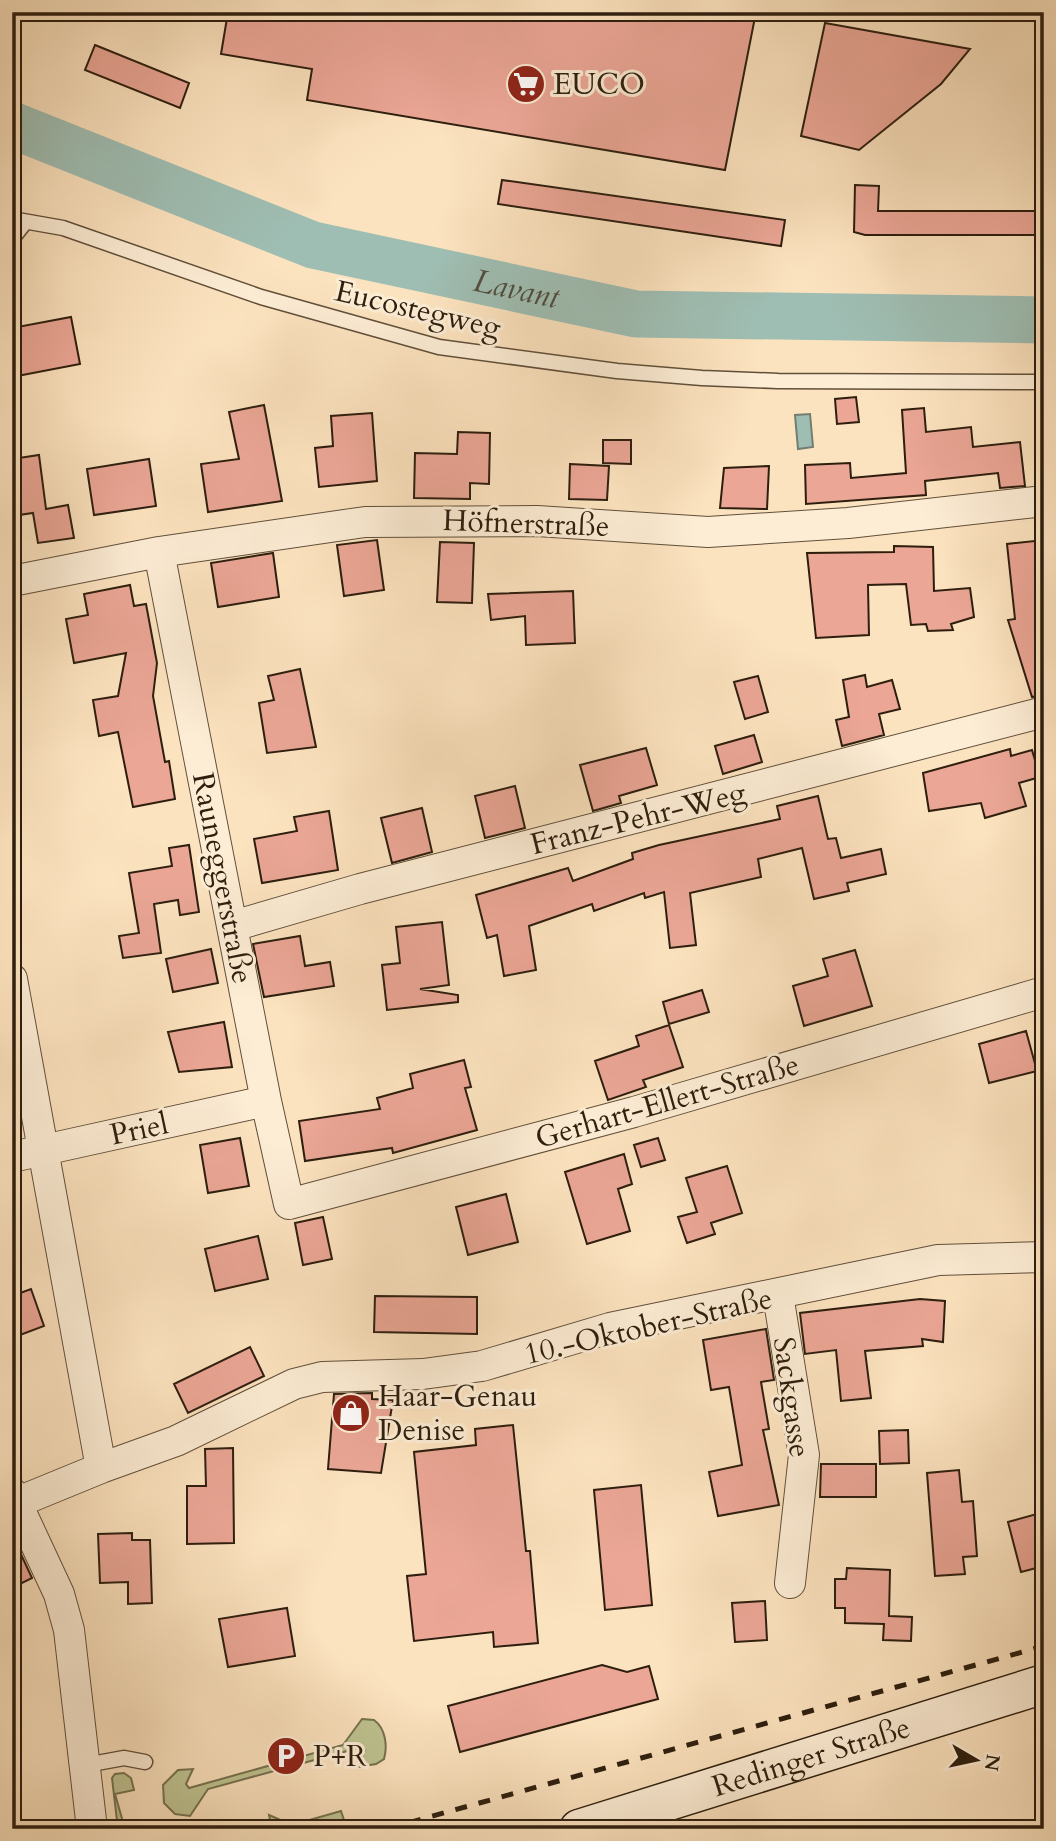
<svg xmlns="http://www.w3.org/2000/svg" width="1056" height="1841" font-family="Cardo,serif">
<rect width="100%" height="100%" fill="#fce3bf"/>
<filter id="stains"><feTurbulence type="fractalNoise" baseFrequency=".00286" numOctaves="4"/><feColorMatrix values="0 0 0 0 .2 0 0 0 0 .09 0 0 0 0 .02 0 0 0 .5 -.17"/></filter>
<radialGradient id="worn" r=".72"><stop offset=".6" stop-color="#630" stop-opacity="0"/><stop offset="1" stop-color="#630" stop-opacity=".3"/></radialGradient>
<path fill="#bfc492" stroke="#767150" stroke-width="2" d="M362 1719 374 1720C385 1728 388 1745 384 1759L376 1764 358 1767 365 1751 362 1747 208 1789 190 1816 175 1814 164 1803 163 1785 178 1770 193 1769 186 1784 189 1788 343 1745Z
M124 1773 131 1778 134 1790 115 1794 125 1829H118L112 1778 115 1774Z
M341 1811 344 1820 312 1829H258L271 1825 269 1815 292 1825Z"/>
<path fill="#9fbeb3" stroke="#717e71" stroke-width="2" d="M810 414 813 447 798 449 795 415Z"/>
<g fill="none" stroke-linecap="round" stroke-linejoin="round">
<path stroke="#9fbeb3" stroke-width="47" id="s1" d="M12 125 313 245 636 314 1044 320"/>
</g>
<path fill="#eba696" stroke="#2d1e0e" stroke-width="2" d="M228 12H756L725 170 307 100 312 69 221 54Z
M825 23 970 49 941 84 859 150 801 136Z
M95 45 189 83 180 108 85 70Z
M502 180 785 220 781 246 498 204Z
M855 185 879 186 878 211H1044V235H865L854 232Z
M71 317 80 364 12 377V328Z
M856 397 859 422 837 424 835 399Z
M264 405 282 501 208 512 201 464 239 459 229 412Z
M924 408 926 432 971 427 973 447 1020 442 1025 486 1000 488 998 473 925 481 926 495 806 504 805 465 850 463 851 478 906 473 902 410Z
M372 413 377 481 319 487 315 448 333 446 331 416Z
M458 432 490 433 489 484 470 483V499L414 498 415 453 457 454Z
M603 440H631V464L603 463Z
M39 455 46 509 68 505 74 538 38 543 33 513 12 516V459Z
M149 459 156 506 94 515 87 469Z
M570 464 609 466 607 500 569 499Z
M769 466 767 509 720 508 724 468Z
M377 540 384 590 344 596 337 545Z
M1044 540V695L1032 697 1008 620 1015 619 1007 544Z
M440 542 474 543 472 603 437 602Z
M894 546 933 547 934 591 970 588 974 617 951 624 953 630 928 631 926 624 911 625 906 584 868 585 869 635 816 638 807 553 894 552Z
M273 553 279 597 218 607 211 563Z
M130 585 134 606 146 604 157 663 153 696 165 762 169 761 175 799 133 807 118 732 99 736 93 700 118 696 126 653 74 663 66 619 88 615 84 594Z
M573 591 575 643 526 645 525 616 491 620 488 594Z
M300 669 316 747 267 753 259 703 274 700 268 676Z
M865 675 867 687 892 680 900 709 879 714 884 735 842 746 836 720 849 717 843 680Z
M758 676 768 712 745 719 734 682Z
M754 735 762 762 723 774 715 746Z
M646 748 657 785 619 796 621 803 593 811 580 765Z
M1010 749 1011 756 1032 750 1040 777 1019 783 1026 806 985 818 981 803 929 811 923 773Z
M515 786 525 828 485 838 475 796Z
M818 796 828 839 836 838 841 858 881 849 886 874 847 883 849 891 814 899 802 848 758 859 761 877 690 893 696 945 670 948 664 892 645 898 644 893 594 911 592 904 529 926 536 970 504 976 497 935 487 938 476 895 568 868 573 881 633 859 632 853 659 845 780 819 777 806Z
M422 808 432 852 392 863 381 818Z
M329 811 338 870 262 883 254 839 297 831 294 817Z
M189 845 199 912 180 915 178 900 154 904 161 953 123 958 119 936 139 933 129 873 172 866 169 848Z
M442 922 449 985 420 989 458 995V1002L387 1010 382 965 400 963 396 927Z
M300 936 305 966 330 962 334 986 264 997 253 944Z
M211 949 218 983 173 992 166 959Z
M855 950 872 1006 804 1026 793 986 828 976 823 959Z
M702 990 709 1012 669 1024 663 1002Z
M224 1022 232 1067 179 1072 168 1032Z
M669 1025 683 1067 643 1080 646 1087 608 1100 595 1061 639 1046 636 1036Z
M1026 1031 1037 1071 989 1083 979 1044Z
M464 1060 471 1087 465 1088 477 1130 393 1153 392 1148 305 1161 299 1121 380 1109 377 1098 413 1088 410 1074Z
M240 1138 249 1186 208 1193 200 1145Z
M658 1138 665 1160 641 1167 634 1145Z
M624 1154 632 1184 618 1189 630 1231 587 1244 565 1172Z
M727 1166 742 1213 711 1223 715 1234 687 1243 678 1217 697 1212 686 1178Z
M506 1194 518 1242 468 1255 456 1207Z
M323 1217 332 1259 303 1265 295 1223Z
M258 1236 268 1279 215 1291 205 1249Z
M31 1289 44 1326 12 1338V1296Z
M375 1296 477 1297V1334L374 1332Z
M920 1299 945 1301 943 1342 922 1339 923 1346 865 1351 871 1398 841 1401 836 1350 805 1354 800 1313Z
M766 1329 774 1380 761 1382 769 1429 763 1430 779 1505 718 1516 709 1472 742 1465 729 1387 711 1390 703 1340Z
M250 1347 264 1376 188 1413 174 1384Z
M372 1393V1399L393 1400 381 1473 328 1469 334 1394Z
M513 1425 526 1551H530L538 1643 494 1647 493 1632 414 1641 407 1576 426 1574 414 1452 476 1445 475 1429Z
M908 1430 909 1463 880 1464 879 1431Z
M233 1448 234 1543 187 1544V1486H206L205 1449Z
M821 1464H876V1497H820Z
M959 1470 962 1502 973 1501 977 1556 963 1557 965 1574 935 1576 927 1473Z
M641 1485 652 1605 605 1610 594 1490Z
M1044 1512V1566L1021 1572 1008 1522Z
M132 1533V1540H150L152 1603 128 1604V1582L100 1583 98 1534Z
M12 1535 32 1578 20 1584 12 1570Z
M847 1568 890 1570 889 1616 912 1617 911 1641 883 1640 884 1624 845 1623V1608H835V1579H846Z
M765 1601 767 1640 735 1642 732 1603Z
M287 1608 295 1656 228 1667 219 1619Z
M602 1665 627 1672 649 1666 658 1699 460 1752 448 1706Z"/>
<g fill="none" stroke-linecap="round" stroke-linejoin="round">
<defs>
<path id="service" d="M12 219 63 228 261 297 439 347 617 371 702 378 778 381 1044 382
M12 239 24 224
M86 1765 124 1758 145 1762"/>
<path id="minor" d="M159 552 266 1101 289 1204 634 1112 1044 992
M12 581 159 552 365 522 537 521 708 532 848 523 1044 501
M233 926 360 889 1044 712
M12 979 101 1468 18 1502
M12 1157 266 1101
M778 1295 804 1455 790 1583
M101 1468 176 1441 294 1384 322 1377 423 1374 482 1366 610 1328 938 1260 1044 1257
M12 1493 59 1594 69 1630 92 1829"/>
<g id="secondary">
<path id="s2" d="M579 1829 1044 1684"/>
</g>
</defs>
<use href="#service" stroke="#614f3a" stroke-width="17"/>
<use href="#minor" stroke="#614f3a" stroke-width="32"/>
<use href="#secondary" stroke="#2d1e0e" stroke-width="41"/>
<use href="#service" stroke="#fdedd5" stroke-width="14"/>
<use href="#minor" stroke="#fdedd5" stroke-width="30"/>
<use href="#secondary" stroke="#fdedd5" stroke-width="38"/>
<path stroke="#2d1e0e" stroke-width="5" stroke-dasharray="12 12" stroke-linecap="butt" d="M386 1829 1044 1646"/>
</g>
<defs>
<symbol id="supermarket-disc" viewBox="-11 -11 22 22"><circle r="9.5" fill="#8f2418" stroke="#fdedd5"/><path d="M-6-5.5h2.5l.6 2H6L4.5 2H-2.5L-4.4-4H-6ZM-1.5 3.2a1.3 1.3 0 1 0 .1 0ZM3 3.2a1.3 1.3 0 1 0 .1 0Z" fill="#fff"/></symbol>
<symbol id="shop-disc" viewBox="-11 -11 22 22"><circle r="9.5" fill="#8f2418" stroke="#fdedd5"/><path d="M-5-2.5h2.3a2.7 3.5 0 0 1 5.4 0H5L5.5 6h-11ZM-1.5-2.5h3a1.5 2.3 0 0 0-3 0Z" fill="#fff"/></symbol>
<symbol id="parking-disc" viewBox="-11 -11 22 22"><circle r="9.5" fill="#8f2418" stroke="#fdedd5"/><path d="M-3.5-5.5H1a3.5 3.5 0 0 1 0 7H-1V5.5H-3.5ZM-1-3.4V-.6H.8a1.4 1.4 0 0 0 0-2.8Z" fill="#fff"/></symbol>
</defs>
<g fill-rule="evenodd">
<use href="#supermarket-disc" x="504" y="62" width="44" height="44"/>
<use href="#shop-disc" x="329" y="1391" width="44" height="44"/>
<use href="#parking-disc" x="264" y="1734" width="44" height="44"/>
</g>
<g text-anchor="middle" stroke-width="6" stroke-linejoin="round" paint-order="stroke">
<g font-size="30" fill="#2d1e0e" stroke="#fdedd5" text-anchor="start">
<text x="553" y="94">EUCO</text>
<text x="378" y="1406">Haar-Genau<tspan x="378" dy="34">Denise</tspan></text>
<text x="313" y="1766">P+R</text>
</g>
<g font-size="30" fill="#2d1e0e" stroke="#fdedd5">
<text transform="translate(418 309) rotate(13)" y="10">Eucostegweg</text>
<text transform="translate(526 523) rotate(2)" y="10">Höfnerstraße</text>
<text transform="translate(638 818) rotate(-14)" y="10">Franz-Pehr-Weg</text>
<text transform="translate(223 878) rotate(79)" y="10">Rauneggerstraße</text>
<text transform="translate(667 1101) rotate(-16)" y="10">Gerhart-Ellert-Straße</text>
<text transform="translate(139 1129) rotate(-12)" y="10">Priel</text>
<text transform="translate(648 1326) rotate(-13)" y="10">10.-Oktober-Straße</text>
<text transform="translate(792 1397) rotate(82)" y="10">Sackgasse</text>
<text dy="10" stroke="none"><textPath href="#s2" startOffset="243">Redinger Straße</textPath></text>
</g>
<g font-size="32" font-style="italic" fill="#4f4e40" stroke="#fdedd5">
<text dy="11" stroke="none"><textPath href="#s1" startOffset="532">Lavant</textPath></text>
</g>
</g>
<rect width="1056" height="1841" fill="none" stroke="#fce3bf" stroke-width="42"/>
<rect x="14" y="14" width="1028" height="1813" fill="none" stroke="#2d1e0e" stroke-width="3.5"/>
<rect x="21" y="21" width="1014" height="1799" fill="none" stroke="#2d1e0e" stroke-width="2"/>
<g transform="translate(976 1760) rotate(99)" stroke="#fdedd5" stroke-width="5" paint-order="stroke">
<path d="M0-5L12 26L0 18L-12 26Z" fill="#2d1e0e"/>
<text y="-10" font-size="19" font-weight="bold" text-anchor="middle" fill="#2d1e0e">N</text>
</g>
<rect width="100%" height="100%" filter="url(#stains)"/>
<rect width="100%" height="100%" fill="url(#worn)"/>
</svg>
